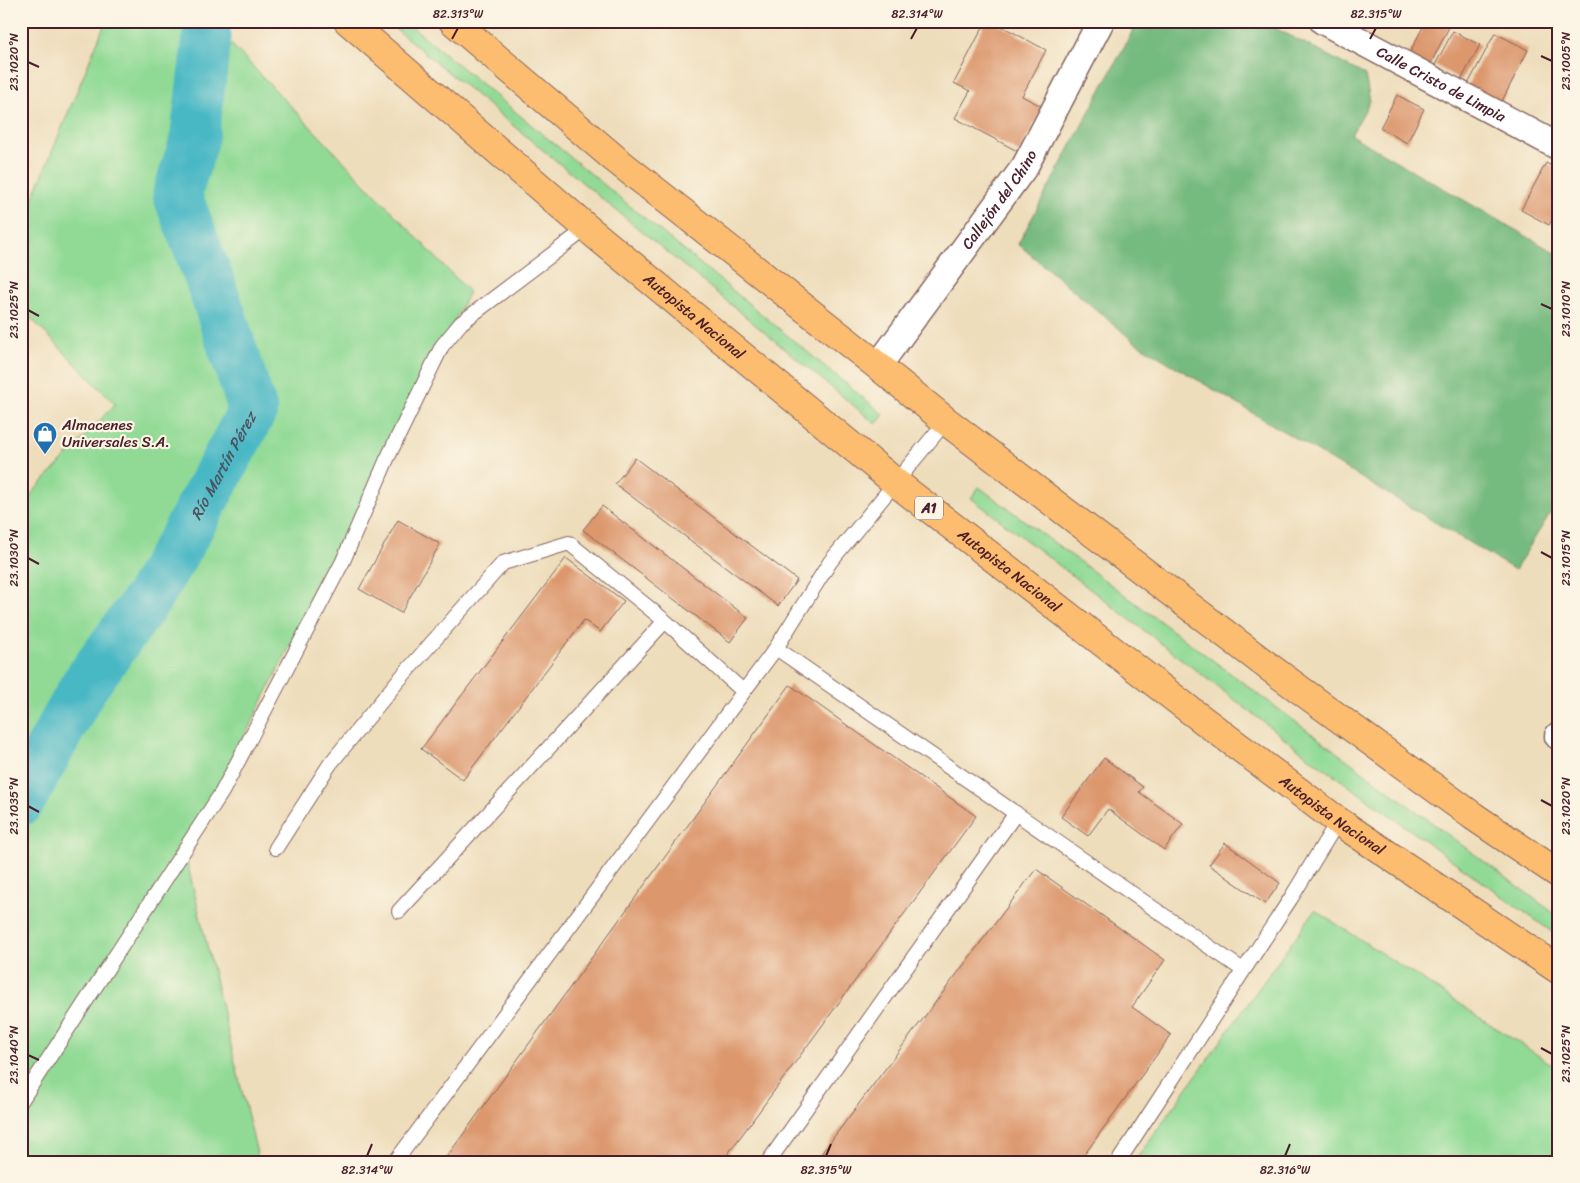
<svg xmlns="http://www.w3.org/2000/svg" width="1580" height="1183" font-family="Sriracha,sans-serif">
<rect width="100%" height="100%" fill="#fcf5e5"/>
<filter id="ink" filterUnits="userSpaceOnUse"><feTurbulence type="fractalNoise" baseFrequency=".02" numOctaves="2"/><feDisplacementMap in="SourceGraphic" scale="10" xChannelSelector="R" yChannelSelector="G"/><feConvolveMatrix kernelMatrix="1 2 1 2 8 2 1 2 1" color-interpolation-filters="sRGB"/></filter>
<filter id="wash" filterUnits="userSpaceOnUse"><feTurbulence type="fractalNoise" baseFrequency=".0096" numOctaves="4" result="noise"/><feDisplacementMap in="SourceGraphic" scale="20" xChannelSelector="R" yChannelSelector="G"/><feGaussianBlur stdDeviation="1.12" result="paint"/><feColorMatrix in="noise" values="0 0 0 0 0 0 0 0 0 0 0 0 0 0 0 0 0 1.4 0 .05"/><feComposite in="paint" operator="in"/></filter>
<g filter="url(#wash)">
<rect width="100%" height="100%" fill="#edb"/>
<path fill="#91da95" stroke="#6e7c60" d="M106 21H209L469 292 185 854 259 1162H21V505L115 404 21 308V227Z
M386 21H405L884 415 876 424Z
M979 487 1559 917V937L1313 760 971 498Z
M1315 910 1559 1069V1162H1134Z"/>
<path fill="#74ba7e" stroke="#5f6c54" d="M1138 21H1262L1365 75 1370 101 1351 135 1559 255V499L1515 570 1136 343 1018 244Z"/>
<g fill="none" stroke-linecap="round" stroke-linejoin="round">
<path stroke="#4ab8c5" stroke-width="49" id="s1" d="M21 801 84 686 148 598 184 537 253 410 212 287 177 194 194 141 207 37"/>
</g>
<g id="blocks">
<path fill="#dc976d" d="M986 21H992L1046 50 1022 96 1043 107 1019 152 955 118 970 91 954 83Z
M1426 21H1452L1429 67 1408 56Z
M1453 31 1480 45 1461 80 1435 65Z
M1495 33 1528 50 1500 105 1466 88Z
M1397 95 1424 109 1407 143 1380 128Z
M1546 163 1559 170V207L1549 225 1521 210Z
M635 458 797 580 778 606 615 484Z
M602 506 748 618 730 642 583 530Z
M398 520 440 544 401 613 359 589Z
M566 558 624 601 600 632 584 620 463 780 421 749Z
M790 685 976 816 722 1162H443Z
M1104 758 1143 787 1139 792 1183 824 1164 850 1108 809 1088 836 1061 817Z
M1225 843 1280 883 1265 904 1209 865Z
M1036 869 1165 960 1132 1007 1171 1035 1079 1162H815Z"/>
</g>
</g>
<g filter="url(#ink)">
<use href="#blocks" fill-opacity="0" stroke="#83625d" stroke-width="1"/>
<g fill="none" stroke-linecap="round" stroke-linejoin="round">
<defs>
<path id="service" d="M776 648 1243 970
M276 848 330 764 397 682 503 563 569 543 665 621 743 691
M399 911 665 621
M21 1101 222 792 343 561 387 459 442 346 461 323 587 228
M395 1162 776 648 830 562 946 421
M768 1162 1016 813
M1118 1162 1291 898 1338 821"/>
<g id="minor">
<path id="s2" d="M1323 21 1559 147"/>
<path id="s3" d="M878 366 1025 166 1101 21"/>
<path d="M1558 736 1559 735"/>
</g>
<g id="motorway">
<path id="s4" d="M348 21 587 228 895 482 1191 711 1338 821 1559 970"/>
<path d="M453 21 615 159 878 366 946 421 1273 670 1473 816 1559 874"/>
</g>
</defs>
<use href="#service" stroke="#83625d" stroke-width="16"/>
<use href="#minor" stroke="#83625d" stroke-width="29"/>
<use href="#motorway" stroke="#83625d" stroke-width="30"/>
<use href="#service" stroke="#fff" stroke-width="14"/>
<use href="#minor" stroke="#fff" stroke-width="26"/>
<use href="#motorway" stroke="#fcbd6f" stroke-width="28"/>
</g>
</g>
<path fill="none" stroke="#4a1f2b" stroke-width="2" d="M452 39 458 28M911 39 917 28M1370 39 1376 28M1541 56 1552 61M28 62 39 67M1541 304 1552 309M28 310 39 316M1541 552 1552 558M28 558 39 564M1541 800 1552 806M28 806 39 812M1541 1048 1552 1054M28 1055 39 1060M367 1156 372 1144M826 1156 831 1144M1285 1156 1290 1144"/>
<defs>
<symbol id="shop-pin" viewBox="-11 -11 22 30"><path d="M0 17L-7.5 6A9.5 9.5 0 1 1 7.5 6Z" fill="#1f6fb2" stroke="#fcf5e5"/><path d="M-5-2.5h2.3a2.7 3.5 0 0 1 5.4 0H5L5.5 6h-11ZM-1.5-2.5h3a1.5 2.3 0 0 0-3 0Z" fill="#fff"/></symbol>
</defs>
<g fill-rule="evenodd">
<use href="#shop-pin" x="31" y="420" width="28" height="38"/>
</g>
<g text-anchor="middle" stroke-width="4.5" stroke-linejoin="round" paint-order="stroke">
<rect fill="#fcf5e5" stroke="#7f5f63" stroke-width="1" x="915" y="496.5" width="28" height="23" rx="4"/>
<g font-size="14" font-weight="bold" fill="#4a1f2b">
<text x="929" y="513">A1</text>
</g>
<g font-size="15" fill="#4a1f2b" stroke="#fcf5e5">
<text dy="5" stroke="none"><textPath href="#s2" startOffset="134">Calle Cristo de Limpia</textPath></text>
<text dy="5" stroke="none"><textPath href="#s3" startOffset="206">Callejón del Chino</textPath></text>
<text dy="5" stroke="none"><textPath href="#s4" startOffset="455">Autopista Nacional</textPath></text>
<text dy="5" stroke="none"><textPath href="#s4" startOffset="860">Autopista Nacional</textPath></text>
<text dy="5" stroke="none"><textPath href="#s4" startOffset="1265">Autopista Nacional</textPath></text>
</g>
<g font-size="15" fill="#4a1f2b" stroke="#fcf5e5" text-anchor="start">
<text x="62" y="430">Almacenes<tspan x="62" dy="17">Universales S.A.</tspan></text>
</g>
<g font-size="16" font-style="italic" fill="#4a5561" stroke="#fcf5e5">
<text dy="6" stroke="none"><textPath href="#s1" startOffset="392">Río Martín Pérez</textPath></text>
</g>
</g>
<rect width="1580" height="1183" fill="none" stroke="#fcf5e5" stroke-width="55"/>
<rect x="28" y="28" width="1524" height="1128" fill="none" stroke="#4a1f2b" stroke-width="2"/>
<g font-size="12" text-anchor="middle" fill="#4a1f2b">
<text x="458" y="18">82.313°W</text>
<text x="917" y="18">82.314°W</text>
<text x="1376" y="18">82.315°W</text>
<text transform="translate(1566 61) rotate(-90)" y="4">23.1005°N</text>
<text transform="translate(14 62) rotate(-90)" y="4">23.1020°N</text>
<text transform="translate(1566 309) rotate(-90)" y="4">23.1010°N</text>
<text transform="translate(14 310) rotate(-90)" y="4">23.1025°N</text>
<text transform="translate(1566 558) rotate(-90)" y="4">23.1015°N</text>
<text transform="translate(14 558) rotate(-90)" y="4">23.1030°N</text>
<text transform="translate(1566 806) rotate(-90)" y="4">23.1020°N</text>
<text transform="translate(14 806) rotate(-90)" y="4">23.1035°N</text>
<text transform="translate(1566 1054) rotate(-90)" y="4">23.1025°N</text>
<text transform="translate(14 1055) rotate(-90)" y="4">23.1040°N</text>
<text x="367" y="1174">82.314°W</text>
<text x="826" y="1174">82.315°W</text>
<text x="1285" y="1174">82.316°W</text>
</g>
</svg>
